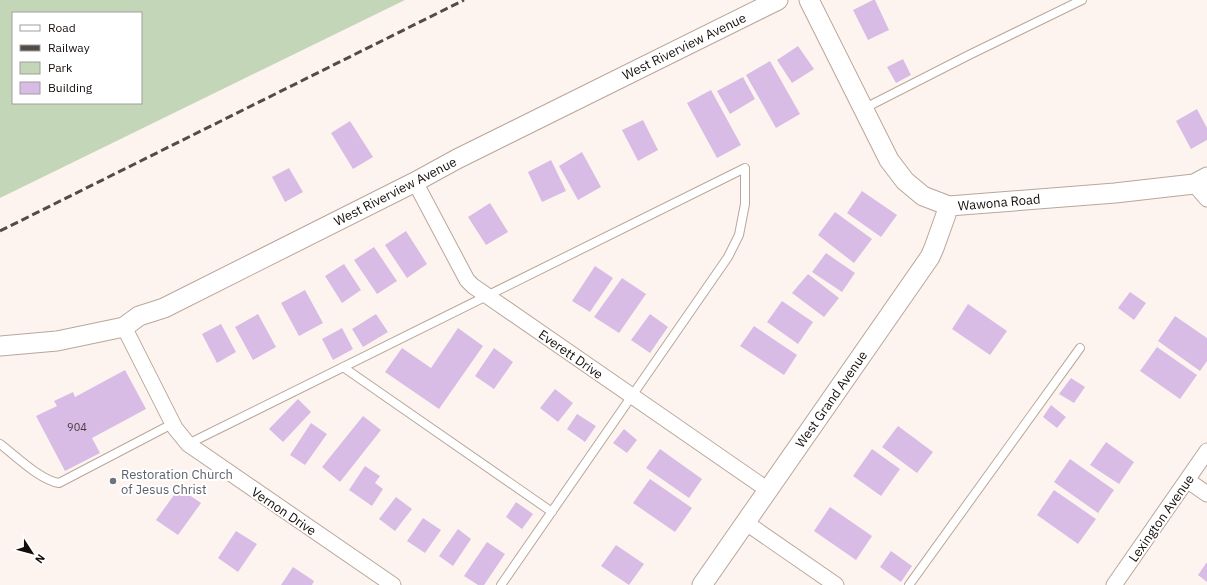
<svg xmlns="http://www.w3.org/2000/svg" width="1207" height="585" font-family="'IBM Plex Sans',sans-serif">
<rect width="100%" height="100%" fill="#fdf4ef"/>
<path fill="#c3d6b8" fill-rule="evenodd" d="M0 0H405L0 198ZM13 13H141V103H13Z"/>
<path fill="#d8bce6" d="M873 0H875L889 30 868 40 853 10Z
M798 46 814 69 792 83 777 60Z
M903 59 911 75 896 83 887 67Z
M770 61 800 114 776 128 746 75Z
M743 77 755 99 730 114 717 91Z
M711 90 741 145 717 158 687 103Z
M1197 109 1207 128V140L1191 149 1176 121Z
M643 120 658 150 638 161 622 130Z
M350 121 373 157 353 169 331 133Z
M582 152 601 187 578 200 559 166Z
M551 160 566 191 542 202 528 172Z
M289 168 303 192 285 202 272 177Z
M862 191 897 215 881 237 847 213Z
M490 203 508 232 486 245 468 217Z
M835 212 872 239 854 263 818 235Z
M406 231 427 264 407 278 385 245Z
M374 247 397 281 377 294 354 260Z
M826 253 855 273 842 292 812 272Z
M344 264 361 290 342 303 325 276Z
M595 266 613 278 590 312 572 301Z
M808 274 839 298 824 317 792 293Z
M622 278 646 294 619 333 594 317Z
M305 290 323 323 299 336 281 303Z
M1130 292 1146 303 1134 320 1118 308Z
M782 301 813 322 798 344 767 322Z
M968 304 1007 331 990 355 952 329Z
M258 314 276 347 253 360 235 327Z
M376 314 388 332 363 347 352 329Z
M650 314 668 327 650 353 631 340Z
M1175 316 1207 338V361L1200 371 1158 341Z
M221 324 236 352 217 363 202 334Z
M754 326 797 355 784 375 740 346Z
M342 328 353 349 333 360 322 339Z
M458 328 483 346 439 409 385 372 402 348 431 368Z
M1157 347 1197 375 1180 399 1140 371Z
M494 348 513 362 494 389 475 376Z
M125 370 146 409 92 438 100 453 65 471 36 416 57 406 54 401 73 392 75 397Z
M1071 378 1085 387 1074 403 1059 394Z
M555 389 573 403 558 422 540 408Z
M298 399 311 412 283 442 269 429Z
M1051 405 1066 417 1057 428 1043 417Z
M577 414 596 426 585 442 567 429Z
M363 416 381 430 340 482 322 467Z
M311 423 327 434 305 465 290 455Z
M898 426 933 452 917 473 882 447Z
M624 429 637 440 627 453 613 443Z
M1106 442 1134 462 1119 484 1090 465Z
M660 449 702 479 689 498 646 468Z
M872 449 900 469 881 496 853 476Z
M1070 459 1114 490 1098 513 1054 482Z
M365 466 380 476 375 483 383 489 372 506 349 490Z
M650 479 692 508 675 532 633 503Z
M179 488 201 503 178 535 156 520Z
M1054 490 1096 519 1078 544 1037 515Z
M396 497 412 509 395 531 379 519Z
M516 502 533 514 522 529 506 517Z
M830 507 872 536 856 560 814 531Z
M423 518 441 530 425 553 407 541Z
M458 529 471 539 453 566 439 556Z
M236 531 257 544 238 572 218 558Z
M487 542 505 554 484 585H478L464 576Z
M616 545 644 564 629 585 601 566Z
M891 551 912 566 901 582 880 567Z
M1207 562V582L1198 575Z
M293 567 314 581 312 585H281Z"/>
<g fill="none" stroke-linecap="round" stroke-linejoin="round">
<defs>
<path id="service" d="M863 109 969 55 1082 0
M343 367 552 512
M0 444C16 456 40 480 59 483L172 424
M188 444 745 168V204L739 235 728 257 501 585
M909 585 1080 348"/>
<path id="minor" d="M415 182 467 280 473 286 768 490
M1194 184 1207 199
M124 327 175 428 188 444 393 585
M1187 480 1207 494
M745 522 836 585
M1114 585 1207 451"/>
<path id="tertiary" d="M809 0 889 160 905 181 923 196 949 206 1115 193 1194 184 1207 177
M0 346 57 341 124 327 139 316 164 308 415 182 457 159 778 0
M702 585 930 257 934 248 949 206"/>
</defs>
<use href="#service" stroke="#baa69b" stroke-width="10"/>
<use href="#minor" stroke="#baa69b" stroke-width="17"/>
<use href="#tertiary" stroke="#baa69b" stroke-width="21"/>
<use href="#service" stroke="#fff" stroke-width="8"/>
<use href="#minor" stroke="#fff" stroke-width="15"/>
<use href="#tertiary" stroke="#fff" stroke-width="19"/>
<path stroke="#524b46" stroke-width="3" stroke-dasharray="8 4" stroke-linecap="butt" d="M0 231 464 0"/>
</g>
<circle fill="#6b7280" stroke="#fff" stroke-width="1.5" cx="113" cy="481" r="4"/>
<g text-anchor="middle" stroke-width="4" stroke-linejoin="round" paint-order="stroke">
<g font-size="11" fill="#453940">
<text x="77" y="431">904</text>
</g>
<g font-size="13" fill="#140d09" stroke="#fff">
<text transform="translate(684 46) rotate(-26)" y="5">West Riverview Avenue</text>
<text transform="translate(395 191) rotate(-27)" y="5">West Riverview Avenue</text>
<text transform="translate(999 202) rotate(-5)" y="5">Wawona Road</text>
<text transform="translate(571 354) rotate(35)" y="5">Everett Drive</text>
<text transform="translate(831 399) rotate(-55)" y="5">West Grand Avenue</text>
<text transform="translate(284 511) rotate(34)" y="5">Vernon Drive</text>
<text transform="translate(1161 518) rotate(-55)" y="5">Lexington Avenue</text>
</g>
<g font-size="13" fill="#5b616d" stroke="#fff" text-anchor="start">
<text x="121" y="479">Restoration Church<tspan x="121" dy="15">of Jesus Christ</tspan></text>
</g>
</g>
<rect x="12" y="12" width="130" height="92" fill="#ffffff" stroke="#a19e9d"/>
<rect x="20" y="25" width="20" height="6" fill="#ffffff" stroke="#a19e9d"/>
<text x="48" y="32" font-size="12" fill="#140d09">Road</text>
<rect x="20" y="45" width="20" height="6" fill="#524b46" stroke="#a19e9d"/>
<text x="48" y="52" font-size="12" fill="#140d09">Railway</text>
<rect x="20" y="62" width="20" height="12" fill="#c3d6b8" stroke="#a19e9d"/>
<text x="48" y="72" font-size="12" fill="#140d09">Park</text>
<rect x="20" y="82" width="20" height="12" fill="#d8bce6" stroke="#a19e9d"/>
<text x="48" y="92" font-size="12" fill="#140d09">Building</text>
<g transform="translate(32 553) rotate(126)" stroke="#ffffff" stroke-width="3" paint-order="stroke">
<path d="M0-3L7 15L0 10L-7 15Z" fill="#140d09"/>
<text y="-6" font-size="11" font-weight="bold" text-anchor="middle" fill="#140d09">N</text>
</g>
</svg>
